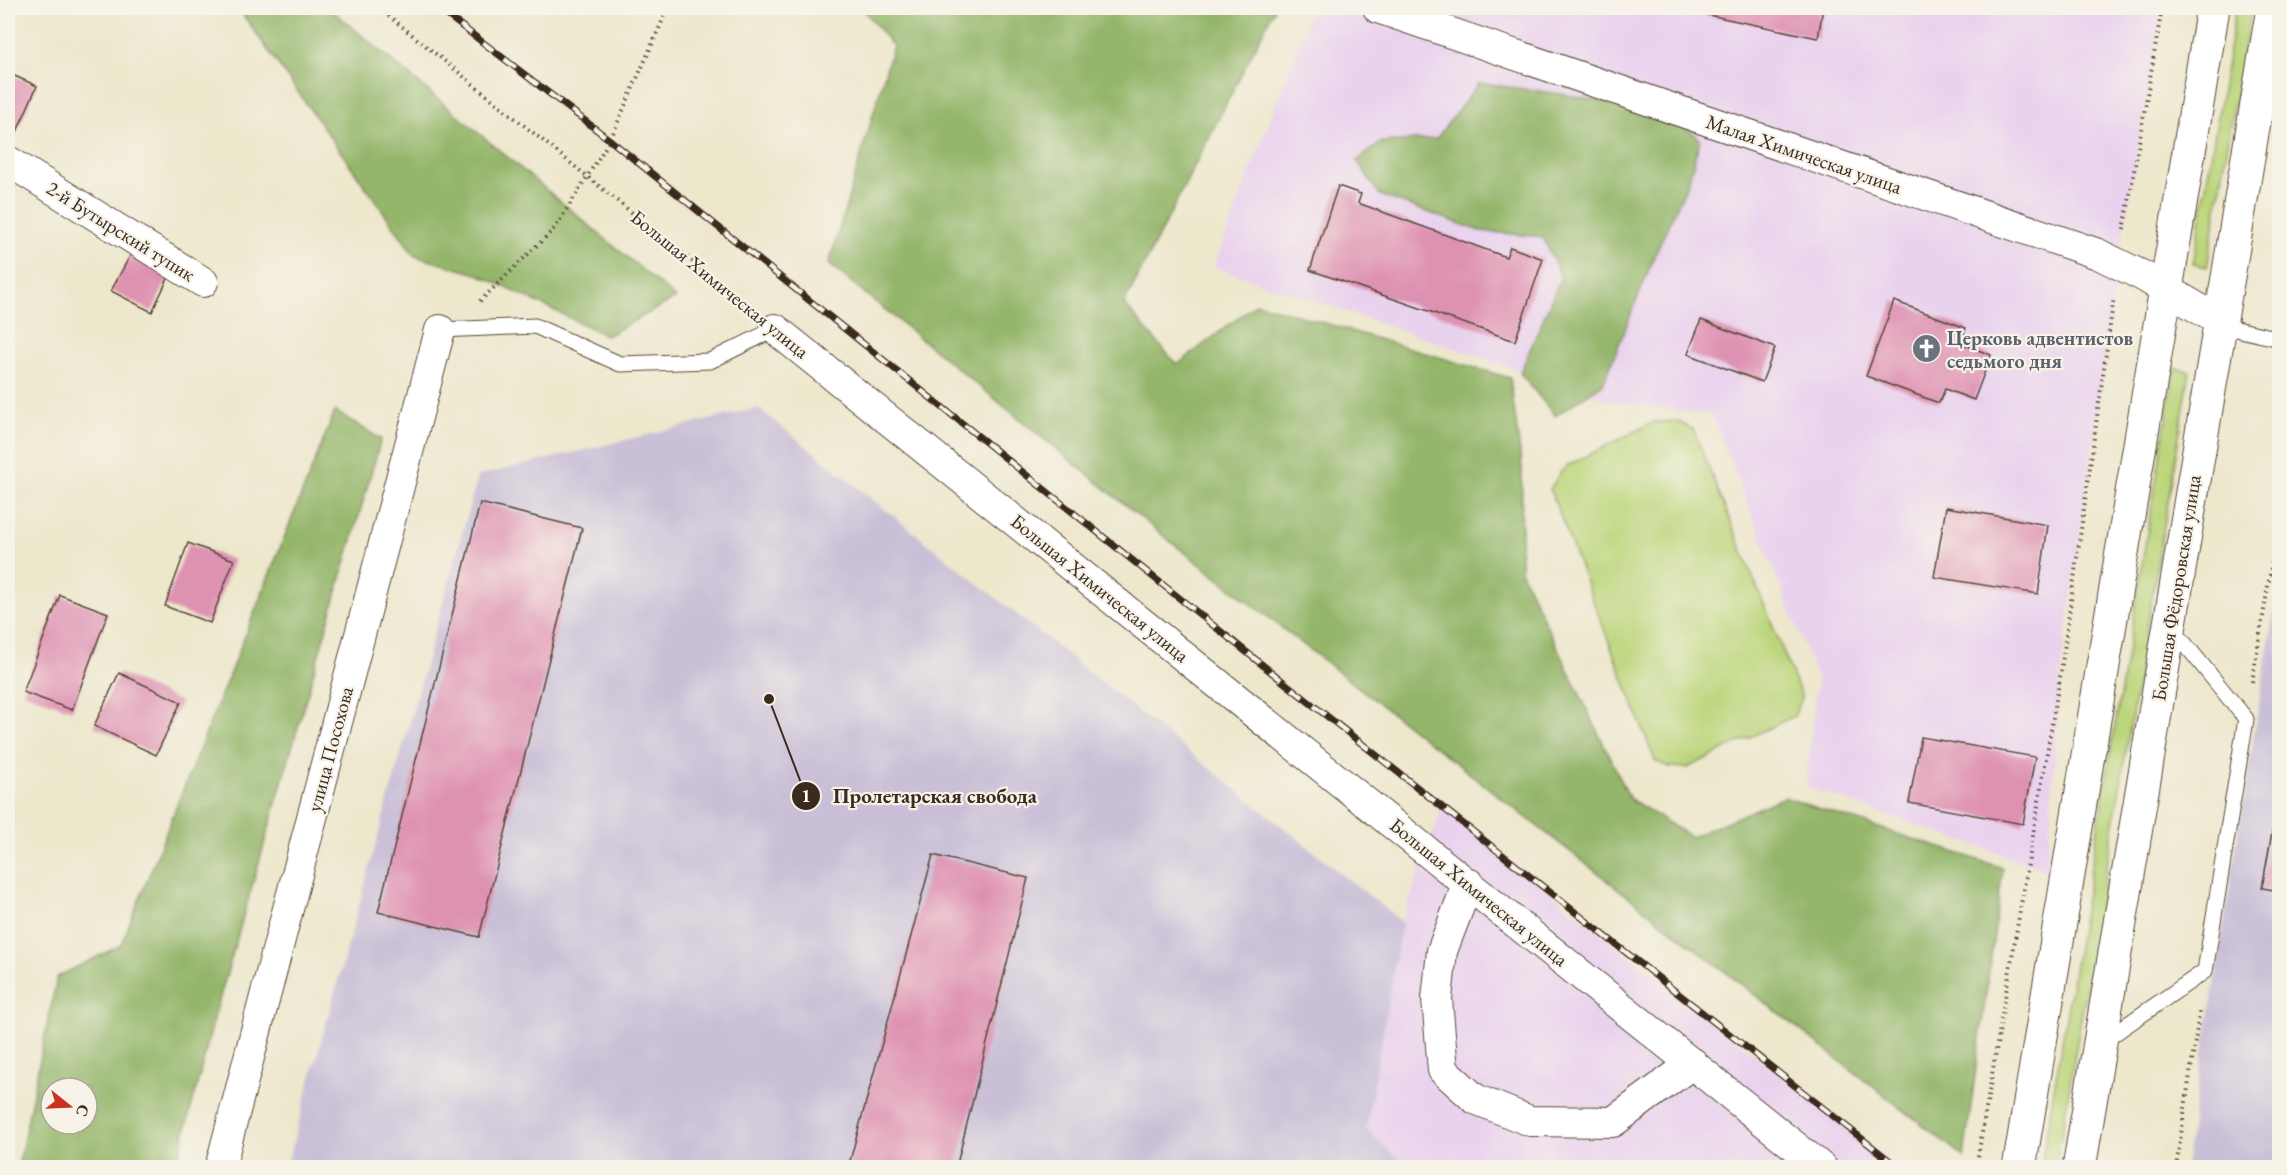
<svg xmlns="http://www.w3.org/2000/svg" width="2287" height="1175" font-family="'EB Garamond',serif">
<rect width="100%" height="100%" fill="#f7f3e8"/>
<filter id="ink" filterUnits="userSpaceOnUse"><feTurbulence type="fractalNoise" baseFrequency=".0167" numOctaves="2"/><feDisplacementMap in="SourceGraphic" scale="12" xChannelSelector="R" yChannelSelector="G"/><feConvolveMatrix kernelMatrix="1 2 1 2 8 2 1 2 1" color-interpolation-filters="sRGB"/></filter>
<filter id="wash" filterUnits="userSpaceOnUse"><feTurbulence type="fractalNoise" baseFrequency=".008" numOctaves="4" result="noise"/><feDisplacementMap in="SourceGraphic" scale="24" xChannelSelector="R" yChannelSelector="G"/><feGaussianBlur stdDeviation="1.35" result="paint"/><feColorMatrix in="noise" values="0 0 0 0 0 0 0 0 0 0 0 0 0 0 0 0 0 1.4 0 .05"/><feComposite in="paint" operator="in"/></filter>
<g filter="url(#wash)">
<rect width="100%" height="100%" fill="#ede7cc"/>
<path fill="#e9d2ee" d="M1312 8H2162L2118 263 2061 671 2047 870 1806 787 1817 678 1712 415 1610 401 1214 267Z
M1442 807 1897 1167H1407L1366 1129 1402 922Z"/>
<path fill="#c9bfd7" d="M758 408 1402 922 1366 1129 1407 1167 286 1168 478 476Z
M2279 579V1167H2185Z"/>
<path fill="#bbd57a" stroke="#7b804c" stroke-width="1.5" d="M2236 8H2251L2207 267 2193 264Z
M2175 368 2190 371 2056 1167H2041Z
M1676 421 1693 429 1802 698 1794 716 1687 768 1669 767 1655 761 1550 489 1560 473 1568 465 1654 422Z"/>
<path fill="#94b66a" stroke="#687044" stroke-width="1.5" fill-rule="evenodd" d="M238 8H329L676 298 607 336 480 275 415 256Z
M862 8H1275L1124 304 1177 365 1257 303 1510 378 1522 467 1521 572 1630 799 1691 837 1784 797 2003 868 1964 1157 1166 538 829 264 893 46Z
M1479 83 1561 94 1671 115 1700 139 1689 180 1656 252 1603 384 1555 416 1520 373 1561 277 1543 237 1480 231 1380 195 1357 161 1382 142 1436 139Z
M335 411 381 439 216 1011 176 1167H18L57 977 121 945ZM51 1088H87V1124H51Z"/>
<g id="blocks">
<path fill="#de92b2" d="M1675 8H1823L1818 38Z
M8 73 37 86 12 143 8 141Z
M1338 186 1361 194 1358 203 1506 257 1510 247 1543 259 1515 341 1310 270Z
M131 254 170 274 152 312 111 291Z
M1894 301 1966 328 1960 343 1991 355 1974 400 1945 389 1939 403 1866 376Z
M1701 320 1775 348 1762 382 1688 354Z
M480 503 582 528 479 937 378 912Z
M1946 507 2048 525 2038 594 1934 577Z
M188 543 234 560 210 623 165 606Z
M60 595 108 613 72 710 23 692Z
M119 673 181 702 156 755 94 726Z
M1921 737 2035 757 2023 824 1909 803Z
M2278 799H2280V891L2262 888Z
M933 855 1028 878 956 1168H848Z"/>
</g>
</g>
<g filter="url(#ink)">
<use href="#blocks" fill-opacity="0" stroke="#564638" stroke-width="1.5"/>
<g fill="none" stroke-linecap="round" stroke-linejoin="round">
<defs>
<path id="lane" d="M2220 321 2236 329 2280 339
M440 330 535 326 620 364 710 361 775 329
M2102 1042 2205 971 2246 719 2172 628"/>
<path id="street" d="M1378 8 2098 254 2143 276 2220 321
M8 161 203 282
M775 329 1822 1168
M1468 883 1442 951 1437 999 1443 1070 1475 1099 1530 1121 1613 1122 1693 1063
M220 1168 440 330"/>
<path id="secondary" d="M2019 1168 2213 8
M2079 1168 2273 8"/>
</defs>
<use href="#lane" stroke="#564638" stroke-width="17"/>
<use href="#street" stroke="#564638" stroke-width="32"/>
<use href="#secondary" stroke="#564638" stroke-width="35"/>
<path stroke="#564638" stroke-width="4" stroke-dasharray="1.5 4.5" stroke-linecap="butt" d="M379 8 751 309
M2124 230 2162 8
M480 301 555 228 610 140 668 8
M2252 682 2280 514
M1976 1168 2061 671 2114 297
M2176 1168 2200 1008"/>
<use href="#lane" stroke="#fff" stroke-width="15"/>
<use href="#street" stroke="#fff" stroke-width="30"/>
<use href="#secondary" stroke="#fff" stroke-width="33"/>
<defs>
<path id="rail" d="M438 8 610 140 1285 683 1899 1168"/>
</defs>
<use href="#rail" stroke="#3b2a1e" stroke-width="7"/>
<use href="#rail" stroke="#f7f3e8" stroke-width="4.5" stroke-dasharray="14" stroke-linecap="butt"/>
</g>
</g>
<defs>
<symbol id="church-disc" viewBox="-11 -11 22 22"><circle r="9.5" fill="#6b7280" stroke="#f7f3e8"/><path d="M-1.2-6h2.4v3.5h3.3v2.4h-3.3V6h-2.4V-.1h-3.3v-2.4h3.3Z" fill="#fff"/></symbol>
</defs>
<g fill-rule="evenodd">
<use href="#church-disc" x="1910" y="332" width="33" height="33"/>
</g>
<g text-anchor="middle" stroke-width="4.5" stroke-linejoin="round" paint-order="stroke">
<g font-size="20" fill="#3b2a1e" stroke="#f7f3e8">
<text transform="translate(1804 154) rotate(19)" y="7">Малая Химическая улица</text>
<text transform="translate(121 231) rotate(32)" y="7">2-й Бутырский тупик</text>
<text transform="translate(720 284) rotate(39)" y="7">Большая Химическая улица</text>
<text transform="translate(1100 588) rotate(39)" y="7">Большая Химическая улица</text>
<text transform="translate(2176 588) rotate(-81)" y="7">Большая Фёдоровская улица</text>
<text transform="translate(330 749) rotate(-75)" y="7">улица Посохова</text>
<text transform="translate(1479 892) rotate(39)" y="7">Большая Химическая улица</text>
</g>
<g font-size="20" font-weight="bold" fill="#5b616d" stroke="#f7f3e8" text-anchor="start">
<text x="1947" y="345">Церковь адвентистов<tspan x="1947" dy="23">седьмого дня</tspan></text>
</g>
</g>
<path fill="none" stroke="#3b2a1e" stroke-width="2" d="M769 699L806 796"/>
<g fill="#3b2a1e" stroke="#f7f3e8" stroke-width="2">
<circle cx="769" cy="699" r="6"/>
<circle cx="806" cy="796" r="15"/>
</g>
<g font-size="18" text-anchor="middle" font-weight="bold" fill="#fff">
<text x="806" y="802">1</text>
</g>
<g font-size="21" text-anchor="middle" font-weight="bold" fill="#3b2a1e" stroke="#f7f3e8" stroke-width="4.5" stroke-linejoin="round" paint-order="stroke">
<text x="935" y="803">Пролетарская свобода</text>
</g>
<rect width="2287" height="1175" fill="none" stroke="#f7f3e8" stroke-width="30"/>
<g transform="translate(69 1106) rotate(108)"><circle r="28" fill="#f7f3e8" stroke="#aca397" stroke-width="1.5"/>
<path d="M0-4.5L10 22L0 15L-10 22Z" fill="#c8321e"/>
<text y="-9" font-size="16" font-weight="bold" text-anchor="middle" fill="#3b2a1e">С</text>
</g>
</svg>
